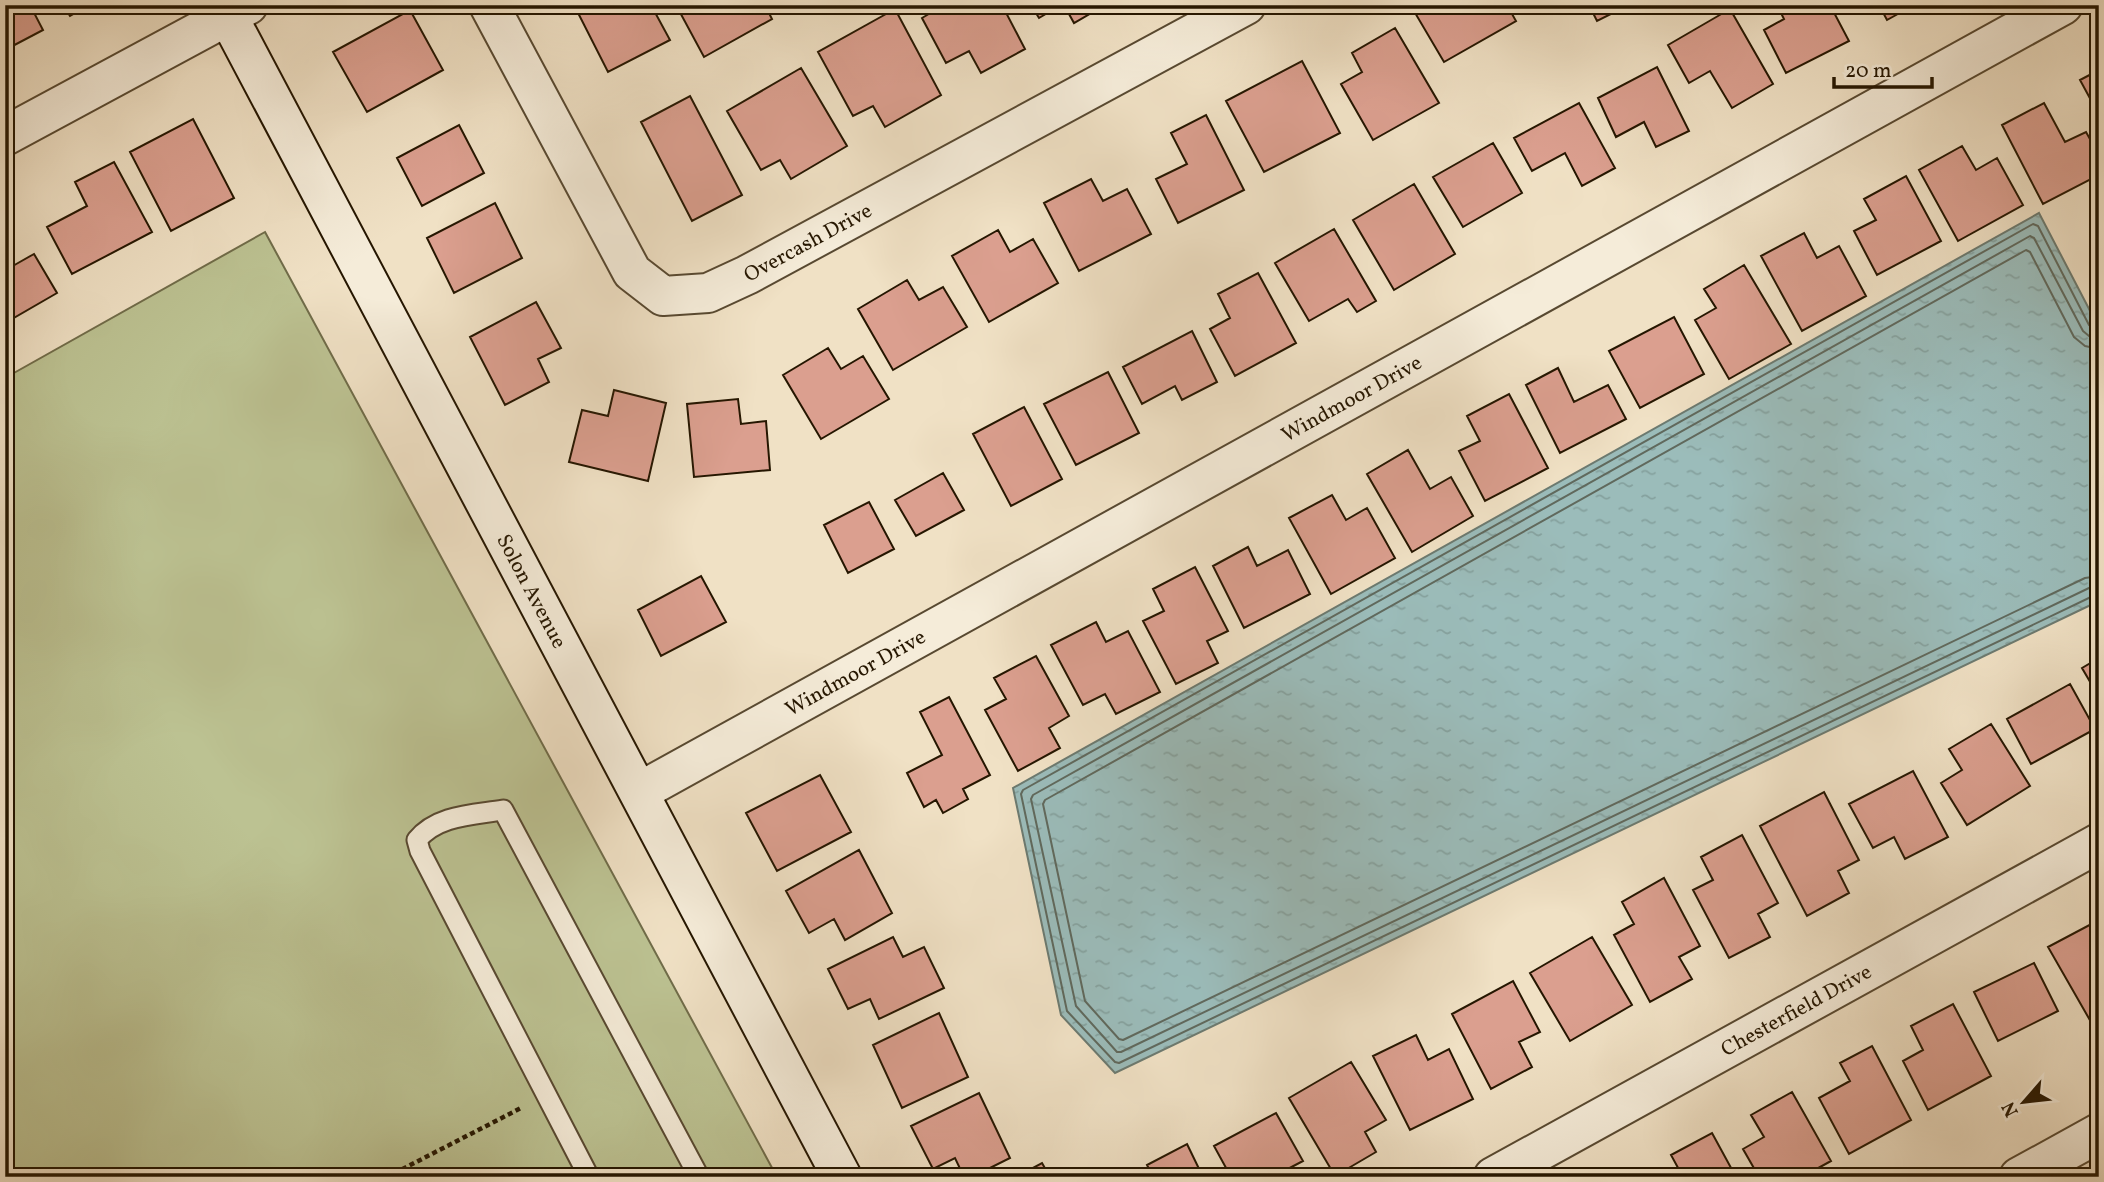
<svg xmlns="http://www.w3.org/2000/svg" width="2104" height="1182" font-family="Vollkorn,serif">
<defs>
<pattern id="water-ripples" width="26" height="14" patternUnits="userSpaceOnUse" patternTransform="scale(1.75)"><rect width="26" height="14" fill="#9bbcba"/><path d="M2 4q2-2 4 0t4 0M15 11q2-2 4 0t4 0" fill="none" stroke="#85a19e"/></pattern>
</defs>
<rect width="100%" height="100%" fill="#f0e1c5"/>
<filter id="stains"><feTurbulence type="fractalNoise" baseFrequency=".00286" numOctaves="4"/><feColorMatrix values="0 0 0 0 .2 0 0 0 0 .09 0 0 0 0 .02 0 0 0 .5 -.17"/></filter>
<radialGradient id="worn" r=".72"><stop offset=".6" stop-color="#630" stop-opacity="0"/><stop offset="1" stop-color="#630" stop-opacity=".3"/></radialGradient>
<path fill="#bcc292" stroke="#706c49" stroke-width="2" d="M265 232 777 1177H5V378Z"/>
<path fill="url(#water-ripples)" stroke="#6c7a70" stroke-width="2" d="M2039 213 2099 328V601L1115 1073 1061 1015 1013 788Z"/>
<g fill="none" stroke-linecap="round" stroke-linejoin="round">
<path stroke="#60695d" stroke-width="2" d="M2099 329 2089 325 2038 226 2033 224 1023 790 1021 794 1067 1011 1115 1062 1119 1063 2093 596 2099 595
M2099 338 2089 336 2083 331 2034 238 2030 236 1033 795 1031 799 1076 1006 1117 1052H1121L2089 588 2099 586
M2099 349 2085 346 2074 337 2030 252 2026 250 1045 800 1043 804 1085 1001 1119 1039 1123 1040 2085 578 2099 576"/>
</g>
<path fill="#db9f8f" stroke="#251600" stroke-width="2" d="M5 5H30L43 30 5 50Z
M63 5H89L70 16Z
M574 5H651L670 40 608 72Z
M676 5H765L772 19 704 57Z
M944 5H1002L1025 49 981 73 969 51 946 63 922 18Z
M1031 5H1061L1039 18Z
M1064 5H1105L1074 23Z
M1413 5H1507L1516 21 1444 62 1411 6Z
M1589 5H1622L1623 8 1597 21Z
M1777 5H1830L1849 41 1786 73 1764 30 1784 19Z
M1879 5H1914L1887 20Z
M895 9 941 95 885 127 873 106 853 116 818 52Z
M1730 9 1773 84 1732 108 1710 71 1689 83 1668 45Z
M410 10 443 70 367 112 333 52Z
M1395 28 1439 103 1373 140 1341 84 1362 72 1352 53Z
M1302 61 1340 133 1264 172 1226 101Z
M1657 67 1689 131 1656 147 1644 122 1616 137 1598 98Z
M801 68 847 146 791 179 780 160 761 170 727 111Z
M2099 70V115L2080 80Z
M690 96 742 195 692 221 641 122Z
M1579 103 1615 168 1582 186 1565 153 1532 171 1514 138Z
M2044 103 2065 142 2086 132 2099 155V175L2043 204 2002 125Z
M1206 115 1244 190 1178 223 1156 179 1187 164 1171 133Z
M193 119 234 198 171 231 130 152Z
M459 125 484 173 422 206 397 158Z
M1493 143 1522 193 1463 227 1433 177Z
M1962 146 1976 170 1997 158 2023 205 1958 241 1919 170Z
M114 162 152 232 72 274 47 227 87 206 75 182Z
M1906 176 1941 241 1877 275 1854 231 1876 220 1864 199Z
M1091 179 1103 201 1127 189 1151 234 1079 271 1044 203Z
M1414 184 1455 254 1394 290 1353 220Z
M495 203 522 258 454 293 427 238Z
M1334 229 1376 301 1357 312 1348 299 1309 321 1275 263Z
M998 230 1010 252 1033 239 1058 283 989 322 952 256Z
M1804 233 1817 258 1839 246 1866 296 1802 331 1761 256Z
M34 254 57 293 5 323V256L11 267Z
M1744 265 1791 344 1729 379 1695 320 1716 308 1704 289Z
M1258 273 1296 343 1235 376 1210 329 1230 318 1218 294Z
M907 280 919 300 943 287 967 327 893 370 858 309Z
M536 302 561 348 538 359 549 382 505 405 470 337Z
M1674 317 1704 374 1640 408 1609 351Z
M1192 331 1217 382 1182 400 1175 386 1142 404 1123 367Z
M828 348 841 369 863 356 889 399 821 439 783 375Z
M1558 368 1574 402 1608 385 1626 419 1560 453 1526 385Z
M1108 372 1139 433 1076 465 1044 404Z
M614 390 666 403 648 481 569 462 582 410 608 416Z
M1509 394 1548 468 1485 501 1459 451 1480 441 1467 416Z
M738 399 741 424 766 421 770 470 694 477 687 404Z
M1024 407 1062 479 1011 506 973 434Z
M1408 450 1430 489 1451 477 1473 516 1412 552 1367 474Z
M943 473 964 510 916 536 895 500Z
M1332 495 1346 520 1367 508 1395 558 1331 594 1289 518Z
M869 502 894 549 848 573 824 525Z
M1248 547 1257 566 1288 550 1310 594 1244 628 1213 566Z
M1195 567 1228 631 1207 641 1218 663 1176 684 1143 621 1164 611 1153 589Z
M701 576 726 622 661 656 638 610Z
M1096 622 1106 642 1128 631 1160 692 1116 714 1105 694 1083 705 1051 645Z
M1036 656 1069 716 1049 728 1060 748 1018 771 985 710 1006 699 994 678Z
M2099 658V697L2082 668Z
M2070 684 2095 729 2031 764 2007 719Z
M949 697 990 775 963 789 968 799 943 813 936 800 924 807 907 773 942 755 920 712Z
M1991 724 2030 786 1967 825 1941 783 1962 770 1949 749Z
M1913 771 1948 837 1905 859 1894 837 1873 848 1849 804Z
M820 775 851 832 777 871 746 813Z
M1824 792 1859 860 1838 871 1849 893 1807 916 1760 826Z
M1742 835 1778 903 1758 914 1770 937 1729 958 1693 890 1713 880 1701 857Z
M859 850 892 913 845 940 834 919 809 933 786 891Z
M1664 878 1700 946 1679 957 1692 979 1650 1002 1614 935 1634 924 1622 902Z
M2099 920V1017L2091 1022 2048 947Z
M893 937 903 957 924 947 944 988 879 1019 870 999 848 1009 828 969Z
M1592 937 1632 1005 1570 1041 1530 973Z
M2034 963 2058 1011 1998 1041 1974 992Z
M1513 981 1540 1032 1519 1042 1532 1067 1491 1089 1452 1014Z
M1953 1004 1991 1076 1928 1110 1903 1061 1923 1050 1911 1026Z
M939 1013 968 1077 902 1108 873 1045Z
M1416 1035 1428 1060 1449 1049 1473 1099 1410 1130 1373 1056Z
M1872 1046 1911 1120 1849 1154 1819 1098 1850 1081 1840 1063Z
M1351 1062 1386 1120 1365 1132 1376 1152 1335 1176 1289 1098Z
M1792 1092 1831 1161 1802 1177H1759L1743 1149 1764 1137 1751 1115Z
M979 1093 1010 1158 972 1177H964L955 1158 933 1169 911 1126Z
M1276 1113 1303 1161 1282 1172 1285 1177H1231L1214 1146Z
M1712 1133 1736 1177H1683L1671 1155Z
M1187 1144 1203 1177H1153L1147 1165Z
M1042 1163 1050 1177H1016Z"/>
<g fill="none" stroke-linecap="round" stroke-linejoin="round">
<defs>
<path id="lane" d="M589 1177 420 851 417 840C437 815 473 815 503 810L699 1177"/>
<g id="street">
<path id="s1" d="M489 5 632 272 663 296 708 293 747 275 1246 5"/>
<path d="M5 136 248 5"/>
<path id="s2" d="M639 792 2063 5"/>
<path id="s3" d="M1493 1177 2099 843"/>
<path d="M2019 1177 2099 1133"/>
</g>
<g id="secondary">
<path id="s4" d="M222 5 842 1177"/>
</g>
</defs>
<use href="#lane" stroke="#584931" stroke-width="23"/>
<use href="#street" stroke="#584931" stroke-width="42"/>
<use href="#secondary" stroke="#251600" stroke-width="42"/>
<path stroke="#251600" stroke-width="4.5" stroke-dasharray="5 3.5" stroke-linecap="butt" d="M387 1177 523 1107"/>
<use href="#lane" stroke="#f5ecd9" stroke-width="19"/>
<use href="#street" stroke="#f5ecd9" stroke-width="38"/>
<use href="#secondary" stroke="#f5ecd9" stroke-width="38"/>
</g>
<g text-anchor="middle" stroke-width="5" stroke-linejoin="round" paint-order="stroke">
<g font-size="21" fill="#251600" stroke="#f5ecd9">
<text dy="7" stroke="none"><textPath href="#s1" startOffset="499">Overcash Drive</textPath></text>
<text dy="7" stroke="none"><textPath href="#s2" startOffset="814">Windmoor Drive</textPath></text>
<text dy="7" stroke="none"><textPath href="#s4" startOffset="663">Solon Avenue</textPath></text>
<text dy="7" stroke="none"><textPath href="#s2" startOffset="247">Windmoor Drive</textPath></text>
<text dy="7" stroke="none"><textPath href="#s3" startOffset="346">Chesterfield Drive</textPath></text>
</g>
</g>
<rect width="2104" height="1182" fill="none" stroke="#f0e1c5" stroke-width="28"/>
<rect x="7" y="7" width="2090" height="1168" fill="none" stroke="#251600" stroke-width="3.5"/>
<rect x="14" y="14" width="2076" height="1154" fill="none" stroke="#251600" stroke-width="2"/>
<g transform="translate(2024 1102) rotate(242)" stroke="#f5ecd9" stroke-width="5" paint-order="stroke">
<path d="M0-5L12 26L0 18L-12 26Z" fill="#251600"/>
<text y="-10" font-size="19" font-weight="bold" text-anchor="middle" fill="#251600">N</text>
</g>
<path d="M1834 77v10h98v-10" fill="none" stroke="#251600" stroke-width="3.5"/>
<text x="1845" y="77" font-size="21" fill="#251600" stroke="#f5ecd9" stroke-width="5" paint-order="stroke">20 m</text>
<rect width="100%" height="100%" filter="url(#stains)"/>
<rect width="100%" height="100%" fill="url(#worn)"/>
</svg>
